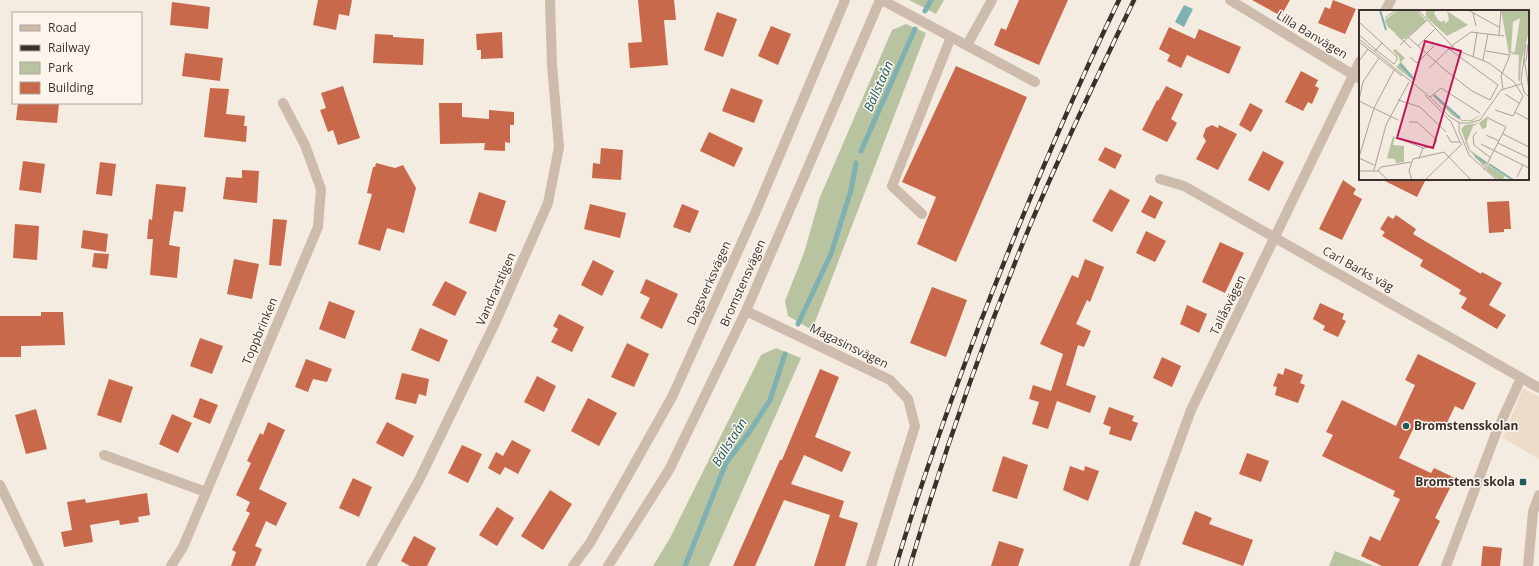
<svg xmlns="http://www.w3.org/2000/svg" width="1539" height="566" font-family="'Open Sans',sans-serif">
<rect width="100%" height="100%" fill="#f4ebe1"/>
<path fill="#b8c4a0" d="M909 0H944L936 14Z
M906 24 926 33 812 330 788 316 785 301 804 253 820 197 892 30Z
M776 348 801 358 709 566H653L670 538 761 355Z
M1335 551 1374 566H1329Z"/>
<path fill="#ecdcc8" d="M1523 388 1539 397V459L1503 438Z"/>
<path fill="#7fb0b2" d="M1184 5 1193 9 1184 27 1175 22Z"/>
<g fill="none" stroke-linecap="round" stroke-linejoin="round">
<path stroke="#7fb0b2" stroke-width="5" d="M925 11 931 0
M861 151 915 29
M798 324 831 254 851 190 856 163
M685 566 726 463 750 431 770 400 785 354"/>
</g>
<path fill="#c8694b" d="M318 0H352L349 16 339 14 336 30 313 25Z
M638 0H674L676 20H664L668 65 630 68 628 43 642 42Z
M1019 0H1068L1039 65 994 45 1001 28 1006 30Z
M1252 0H1290L1281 16Z
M1333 0 1356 9 1345 34 1318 23 1325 7 1330 9Z
M172 2 210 7 208 29 170 25Z
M717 12 737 19 723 57 704 50Z
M771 26 791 34 778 65 758 56Z
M1169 27 1195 39 1199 29 1241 47 1229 74 1187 55 1181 68 1167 61 1170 55 1159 49Z
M502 32 503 58 481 59V50H477L476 34Z
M375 34 393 35V37L424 39 423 65 373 63Z
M185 53 223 58 220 81 182 76Z
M956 66 1027 97 956 262 917 244 936 197 902 182Z
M1301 71 1318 80 1315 86 1319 88 1312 104 1308 102 1303 111 1285 102Z
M343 86 360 138 338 145 333 130 328 132 320 110 326 108 321 93Z
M1166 86 1183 94 1171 119 1177 123 1167 142 1142 130 1157 100 1158 101Z
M210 88 229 89 226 114 245 116 244 126H247L246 142 204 137Z
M731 88 763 100 754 123 722 111Z
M18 103H59L57 123 16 120Z
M439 103H462V117L489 119V110L514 112V125H510V143L505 142V151L484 150 485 143 440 144Z
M1250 103 1263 110 1251 132 1239 125Z
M1212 125 1218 128 1219 125 1237 134 1218 170 1196 159 1206 141 1203 136 1206 128Z
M709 132 743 148 734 167 700 151Z
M1105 147 1122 155 1115 169 1098 160Z
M601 148 623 150 621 180 592 178 593 163 600 164Z
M1263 151 1284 162 1269 191 1248 180Z
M23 161 45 164 41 193 19 190Z
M100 162 116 164 112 196 96 194Z
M376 163 395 168 403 165 416 188 404 233 387 228 380 251 358 244 372 194 367 193 373 167H375Z
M242 170 259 171 257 203 223 199 226 177 242 178Z
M1381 179H1426L1417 197Z
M1343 180 1356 189 1353 194 1362 199 1342 240 1319 229Z
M156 184 186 187 183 212 174 211 169 245 180 247 177 278 150 275 153 239H147L149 219 152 220Z
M1110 189 1130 200 1112 232 1092 221Z
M479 192 506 201 496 232 469 223Z
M1150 195 1163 202 1155 219 1141 212Z
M1509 201 1511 229H1504V232L1489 233 1487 202Z
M590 204 626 213 620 238 584 229Z
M682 204 699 211 690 233 673 227Z
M1396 215 1416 229 1413 234 1481 274 1482 272 1502 283 1489 305 1506 315 1497 329 1461 308 1467 298 1459 294 1461 290 1420 266 1423 260 1382 236 1385 232 1380 229 1388 216 1393 219Z
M273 219 287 220 281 266 269 265Z
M15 224 39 226 37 260 13 258Z
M83 230 108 234 106 252 81 248Z
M1146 231 1166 241 1155 262 1136 253Z
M1220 242 1244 253 1225 293 1202 282Z
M94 253 109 254 107 269 92 267Z
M234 259 259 264 252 299 227 294Z
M1085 259 1104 267 1090 302 1087 300 1076 324 1091 331 1084 347 1078 345 1066 385 1096 396 1090 413 1057 401 1048 429 1032 424 1039 402 1029 399 1033 385 1051 391 1063 354 1040 344 1072 275 1078 278Z
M593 260 614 271 602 296 581 285Z
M646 279 678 294 662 329 640 318 650 298 640 293Z
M445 281 467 292 455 316 432 305Z
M932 287 967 300 946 357 910 343Z
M329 301 355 311 345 339 319 329Z
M1320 303 1344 314 1342 319 1346 321 1338 337 1323 330 1325 326 1313 319Z
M1187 305 1207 314 1199 333 1180 324Z
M41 312H63L65 345 21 346V357H0V316H41Z
M559 314 584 327 572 352 551 342 558 329 553 326Z
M420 328 448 340 439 362 411 350Z
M200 338 223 346 212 374 190 366Z
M627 343 649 354 634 387 611 377Z
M1418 354 1476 383 1463 410 1455 406 1443 431 1418 419 1399 458 1431 473 1434 468 1455 478 1435 518 1440 521 1418 566H1382L1361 556 1370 536 1380 541 1400 499 1393 496 1395 491 1322 456 1333 435 1326 432 1342 400 1396 426 1415 385 1405 380Z
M1162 357 1181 366 1172 387 1153 378Z
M306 359 332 369 327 382 313 379 308 392 295 387Z
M1285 368 1303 375 1300 383 1305 385 1298 403 1275 395 1277 387 1273 386 1278 373 1283 375Z
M820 369 839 377 815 437 851 452 842 472 804 455 791 484 844 501 839 517 858 523 845 566H814L830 515 784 500 755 566H733L780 460H782Z
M402 373 429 379 426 396 419 394 416 404 395 399Z
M537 376 556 386 544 412 524 402Z
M109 379 133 387 121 423 97 415Z
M200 398 218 405 210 424 193 417Z
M588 398 617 413 599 446 571 431Z
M1109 407 1134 416 1132 421 1138 423 1131 441 1109 434 1111 427 1103 424Z
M36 409 47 449 26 454 15 415Z
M172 414 192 423 178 453 159 444Z
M268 422 285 430 259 489 287 503 276 526 266 521 255 546 262 549 255 566H231L236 552 232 550 250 513 246 511 250 502 236 495 251 463 247 461 260 433 263 435Z
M387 422 414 436 403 457 376 443Z
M512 440 531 450 518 474 505 467 500 475 488 468 496 452 503 456Z
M462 445 482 454 468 483 448 473Z
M1247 453 1269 461 1261 482 1239 474Z
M1003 456 1028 465 1017 499 992 491Z
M1070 466 1084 471 1085 466 1099 471 1088 501 1063 490Z
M353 478 372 487 359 517 339 508Z
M550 490 572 504 543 550 521 536Z
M147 493 150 515 138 517 139 522 120 525 119 520 90 525 93 542 64 547 61 532 72 530 67 502 85 499 86 503Z
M497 507 514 518 497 546 479 535Z
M1195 511 1212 518 1209 524 1253 540 1243 566 1182 544Z
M414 536 436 548 427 566H410L401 561Z
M999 541 1024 549 1018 566H991Z
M1483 546 1502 548 1500 566H1481Z"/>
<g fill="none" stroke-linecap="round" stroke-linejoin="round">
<path stroke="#cdbbac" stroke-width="10" d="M882 0 1035 82
M967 45 992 0
M922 214 892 186 951 37
M104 455 206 492"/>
<path stroke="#cdbbac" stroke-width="10" d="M1230 0 1360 79
M1385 11 1391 0
M1160 179 1184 186 1539 388
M746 311 890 380 908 399 915 426 871 566
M0 485 39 566
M171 566 183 547 318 227 321 189 305 145 283 103
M371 566 419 480 496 321 548 203 559 147 552 65 550 0
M573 566 590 543 672 397 756 211 845 0
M1134 566 1191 410 1360 61
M1446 566 1496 433 1521 378
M1528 566 1533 512 1539 495"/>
<path stroke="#cdbbac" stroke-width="10" d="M608 566 669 470 746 311 880 0"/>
<defs>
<path id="rail" d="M896 566C920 485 949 405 979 326 1022 215 1067 107 1119 0
M910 566C944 452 984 338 1029 228 1061 151 1098 75 1134 0"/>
</defs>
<use href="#rail" stroke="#3b302b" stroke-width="4.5"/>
<use href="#rail" stroke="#fbf5ee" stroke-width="3" stroke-dasharray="9" stroke-linecap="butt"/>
</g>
<g fill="#1f5a5e" stroke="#fbf5ee" stroke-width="1.5">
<circle cx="1406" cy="426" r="4"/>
<rect x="1519" y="478" width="8" height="8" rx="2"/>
</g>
<g text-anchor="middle" stroke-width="3" stroke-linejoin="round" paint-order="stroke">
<g font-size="12" fill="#3b302b" stroke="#fbf5ee">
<text transform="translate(1312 35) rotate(31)" y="4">Lilla Banvägen</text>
<text transform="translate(1358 269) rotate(29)" y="4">Carl Barks väg</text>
<text transform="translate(709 283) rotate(-66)" y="4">Dagsverksvägen</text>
<text transform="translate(743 283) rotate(-66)" y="4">Bromstensvägen</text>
<text transform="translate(496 289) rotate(-66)" y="4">Vandrarstigen</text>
<text transform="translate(1228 305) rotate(-64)" y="4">Tallåsvägen</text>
<text transform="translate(260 331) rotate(-67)" y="4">Toppbrinken</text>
<text transform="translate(849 346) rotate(26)" y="4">Magasinsvägen</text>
</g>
<g font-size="12" font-weight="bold" fill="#3b302b" stroke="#fbf5ee" text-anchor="start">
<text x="1414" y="430">Bromstensskolan</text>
<text x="1515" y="486" text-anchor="end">Bromstens skola</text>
</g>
<g font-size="13" font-style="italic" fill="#1f5a5e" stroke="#fbf5ee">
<text transform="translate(878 86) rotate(-66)" y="5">Bällstaån</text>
<text transform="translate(729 442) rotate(-58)" y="5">Bällstaån</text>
</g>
</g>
<g transform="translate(1359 10)">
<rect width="170" height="170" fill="#f4ebe1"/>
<path d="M39 0H58L67 11 46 29H43L28 16 26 10ZM67 0H77L75 3 79 10 83 12 86 10V14L90 10 88 1 109 15 88 26 67 7ZM142 0H170V21L162 54 161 70 159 72 160 45 152 44 156 41 161 8 154 12 152 41 154 42 150 44ZM36 39 46 48 42 52 56 69 55 71 37 57 41 53 40 47 34 41ZM75 84 103 110H112L124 104 113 111H103L94 106 74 86ZM129 106 127 118 123 119 120 113 114 116 108 131 111 140 128 152 125 157 109 139 102 119 106 115 120 113ZM34 126 36 127 34 135 45 136V152L37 153 36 149 28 148ZM129 155 146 166 143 170H139L127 159Z" fill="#b8c4a0"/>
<path fill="none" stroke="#7fb0b2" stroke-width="2" d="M21 0 27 20M41 54 56 70M75 85 101 108M116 146 127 153M130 154 154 170"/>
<path fill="none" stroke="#aaa098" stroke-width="1" d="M59 0 97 40 130 53 155 72 164 86 154 106 136 100M109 0 140 17M114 3 117 16M26 8 37 0M0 12 23 33M37 24 52 38M0 25 6 30 17 40 35 54 38 50V47L23 33 17 40 15 42M140 26 142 0M49 27 86 60 113 81 131 90 139 75 90 39M0 29 71 87 91 107 101 113H110L121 110 142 80 162 74M0 32 43 66M167 34 162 70 165 82 170 87M41 35 68 10M59 36 76 19M127 41 151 45 142 66 144 79M51 47 58 53 75 36M114 47 118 23M165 48 170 79M124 50 129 24M0 51 9 39M167 51 169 34M70 58 95 34 112 22 145 26M146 84 160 93M66 85 92 112 102 134M71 87 82 78 121 103M0 90 4 72 20 48M39 90 61 97 87 122M0 91 39 110M156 102 170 110M50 112H58L78 130 75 136 64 138 60 149M100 112V121L110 145 138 170M118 122 114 126 115 135 132 148M144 124 170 137M88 125 92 132H100M127 125 140 131M41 129 64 138M139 133 170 148M122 134 170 158M0 147 15 98 35 60M0 148 15 155M15 160 27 115 50 72M125 160 147 117 129 108M0 161H19L29 170M19 161 22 157 52 152M158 167 164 155M53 170 50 161 54 149 85 142 111 169M66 170 103 134"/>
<path fill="#c2185b" fill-opacity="0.15" stroke="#c2185b" stroke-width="2" d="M66 31 102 41 74 138 38 128Z"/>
<rect width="170" height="170" fill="none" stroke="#3b302b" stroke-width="2"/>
</g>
<rect x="12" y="12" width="130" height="92" fill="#fbf5ee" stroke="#aea6a0"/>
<rect x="20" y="25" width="20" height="6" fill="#cdbbac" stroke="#aea6a0"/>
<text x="48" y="32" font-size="12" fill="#3b302b">Road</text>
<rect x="20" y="45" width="20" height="6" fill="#3b302b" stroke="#aea6a0"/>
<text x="48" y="52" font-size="12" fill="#3b302b">Railway</text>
<rect x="20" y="62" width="20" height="12" fill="#b8c4a0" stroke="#aea6a0"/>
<text x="48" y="72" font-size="12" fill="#3b302b">Park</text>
<rect x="20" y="82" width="20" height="12" fill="#c8694b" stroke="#aea6a0"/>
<text x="48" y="92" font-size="12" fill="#3b302b">Building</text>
</svg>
